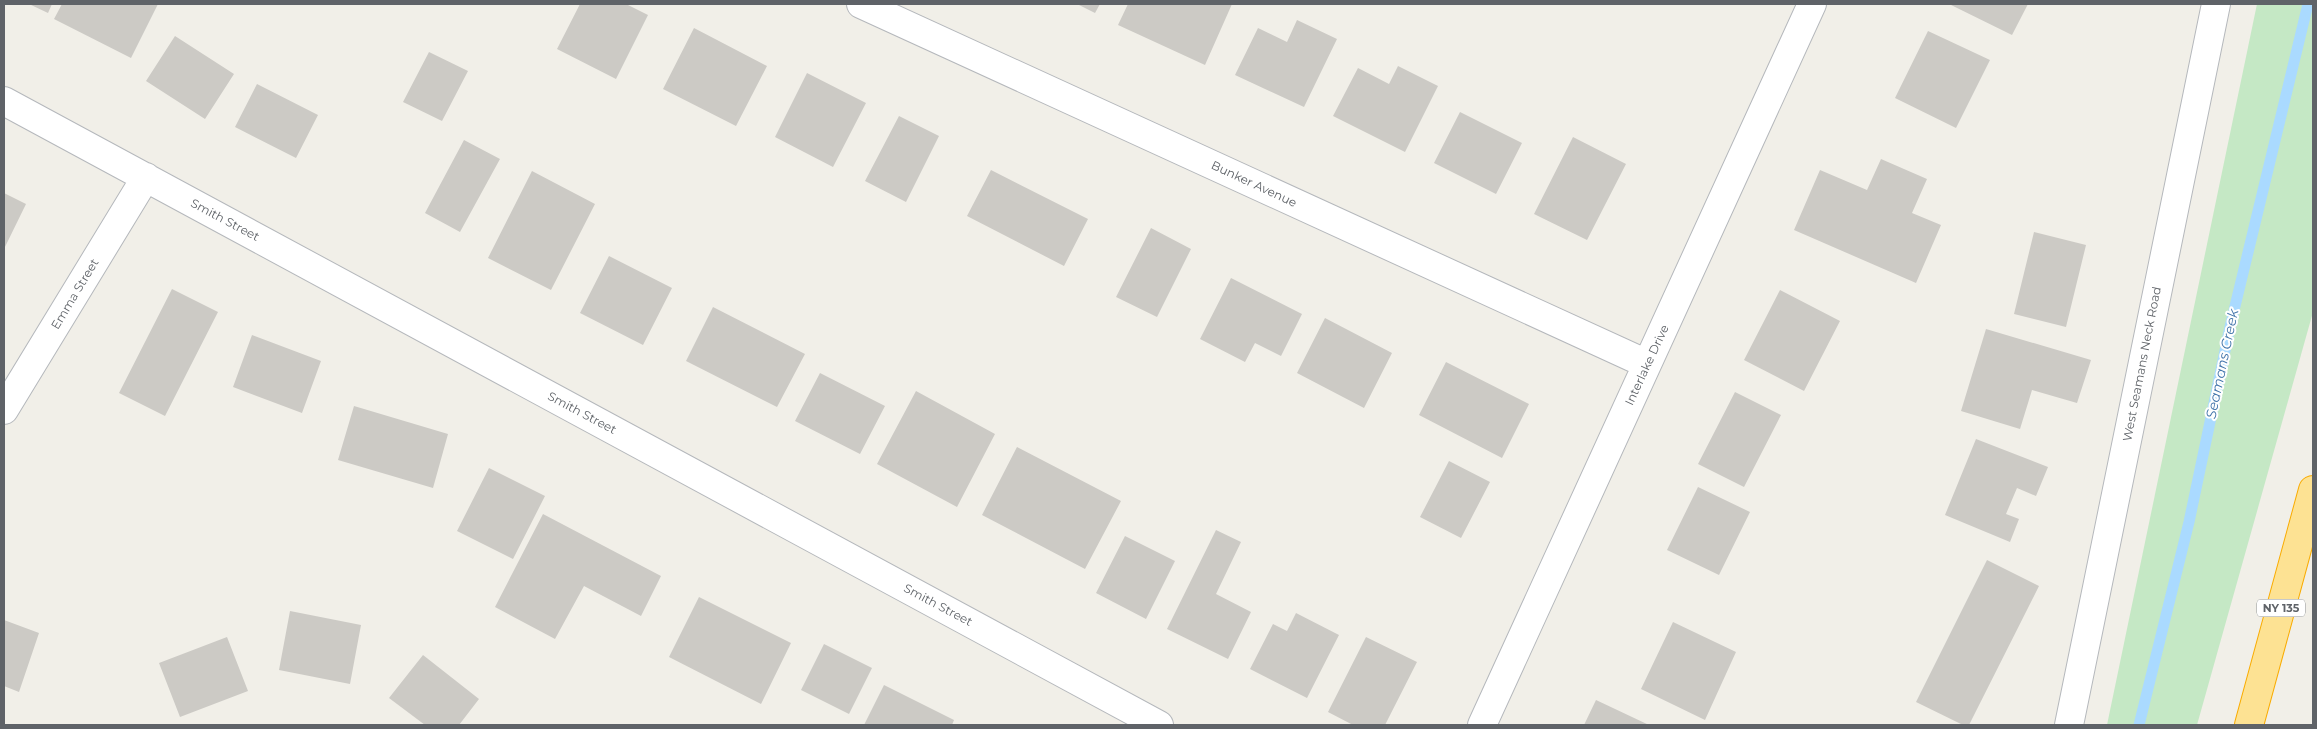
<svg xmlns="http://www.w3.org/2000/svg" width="2317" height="729" font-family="Montserrat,sans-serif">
<rect width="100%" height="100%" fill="#f1efe8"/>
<path fill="#c5e8c5" d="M2257 4H2313V312L2197 725H2107Z"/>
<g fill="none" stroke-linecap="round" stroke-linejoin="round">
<path stroke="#aadaff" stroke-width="11" d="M2139 725 2189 522 2230 327 2308 4"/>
</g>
<path fill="#cccac5" d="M29 4H52L48 13Z
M62 4H158L131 58 54 19Z
M580 4H626L648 15 616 79 557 49Z
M1077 4H1100L1095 13Z
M1128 4H1232L1205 65 1118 25Z
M1949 4H2028L2012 35Z
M1297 20 1337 39 1304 107 1235 75 1258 28 1287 42Z
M694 28 767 66 736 126 663 89Z
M1928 31 1990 60 1956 128 1895 98Z
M175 36 234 74 205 119 146 81Z
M429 52 468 71 442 121 403 102Z
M1398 66 1438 86 1405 152 1333 116 1358 68 1389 84Z
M807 73 866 103 833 167 775 137Z
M257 84 318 115 296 158 235 127Z
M1460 112 1522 143 1496 194 1434 163Z
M899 116 939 136 906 202 865 181Z
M1573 137 1626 164 1587 240 1534 214Z
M464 140 500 159 460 232 425 213Z
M1881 159 1927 179 1912 213 1941 225 1916 283 1794 230 1820 170 1867 190Z
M991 170 1088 219 1064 266 967 216Z
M532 171 595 204 551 290 488 258Z
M4 193 26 204 4 249Z
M1151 228 1191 249 1157 317 1116 297Z
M2034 232 2086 245 2066 327 2014 314Z
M609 256 672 288 643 345 580 313Z
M1231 278 1302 314 1281 356 1255 343 1245 362 1200 339Z
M172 289 218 312 165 416 119 393Z
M1780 290 1840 321 1804 391 1744 360Z
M713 307 805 354 777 407 686 361Z
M1325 318 1392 353 1364 408 1297 373Z
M1986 329 2091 360 2077 403 2032 390 2020 429 1961 411Z
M252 335 321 361 302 413 233 387Z
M1446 362 1529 404 1502 458 1419 415Z
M820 373 885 406 860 454 795 421Z
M916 391 995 434 957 507 877 464Z
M1735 392 1781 415 1744 487 1698 464Z
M354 406 448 434 433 488 338 460Z
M1976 439 2048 467 2036 496 2017 488 2006 514 2019 519 2010 542 1945 515Z
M1017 447 1121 501 1085 569 982 515Z
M1449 461 1490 482 1461 538 1420 517Z
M489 468 545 496 513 559 457 531Z
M1698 487 1750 512 1719 575 1667 550Z
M543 514 661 576 641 616 584 586 555 639 495 607Z
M1216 530 1241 542 1216 594 1251 612 1228 659 1167 629Z
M1125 536 1175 561 1146 619 1096 593Z
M1987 560 2039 586 1969 725H1963L1916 702Z
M699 597 791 643 761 704 669 657Z
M290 611 361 625 350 684 279 670Z
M1296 613 1339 635 1307 698 1250 669 1273 624 1287 631Z
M4 620 39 633 19 692 4 686Z
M1673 622 1736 652 1705 720 1641 689Z
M227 637 248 691 180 717 159 663Z
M1366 637 1417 662 1385 725H1353L1328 712Z
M824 644 872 668 849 714 801 690Z
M423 655 479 699 459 725H425L389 698Z
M884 685 954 720 952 725H864Z
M1596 700 1649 725H1584Z"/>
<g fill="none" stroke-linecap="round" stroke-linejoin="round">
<defs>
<path id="minor" d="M861 4 1647 364
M4 101 1159 725
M4 410 146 177
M1482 725 1812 4
M2069 725 2216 4"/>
<path id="highway" d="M2249 725 2313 490"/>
</defs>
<use href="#minor" stroke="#b5b8bc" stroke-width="30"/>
<use href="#highway" stroke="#f9ab00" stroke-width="30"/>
<use href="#minor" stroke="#fff" stroke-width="28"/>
<use href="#highway" stroke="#fde293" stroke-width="28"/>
</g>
<g text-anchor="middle" stroke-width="4" stroke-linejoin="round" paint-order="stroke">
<rect fill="#fff" stroke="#8f9295" stroke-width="1" x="2257" y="599.5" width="48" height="17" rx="4"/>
<g font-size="11" font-weight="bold" fill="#5f6368">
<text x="2281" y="612">NY 135</text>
</g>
<g font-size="12" fill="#5f6368" stroke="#fff">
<text transform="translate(1254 184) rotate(25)" y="4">Bunker Avenue</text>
<text transform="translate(225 220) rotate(28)" y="4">Smith Street</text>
<text transform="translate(75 294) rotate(-59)" y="4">Emma Street</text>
<text transform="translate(2142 364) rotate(-79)" y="4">West Seamans Neck Road</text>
<text transform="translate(1647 365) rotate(-65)" y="4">Interlake Drive</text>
<text transform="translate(582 413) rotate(28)" y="4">Smith Street</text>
<text transform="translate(938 605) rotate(28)" y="4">Smith Street</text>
</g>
<g font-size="14" font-style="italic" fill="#4174aa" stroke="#fff">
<text transform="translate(2222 364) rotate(-78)" y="5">Seamans Creek</text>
</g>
</g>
<rect width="2317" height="729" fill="none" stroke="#5f6368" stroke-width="10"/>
</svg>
